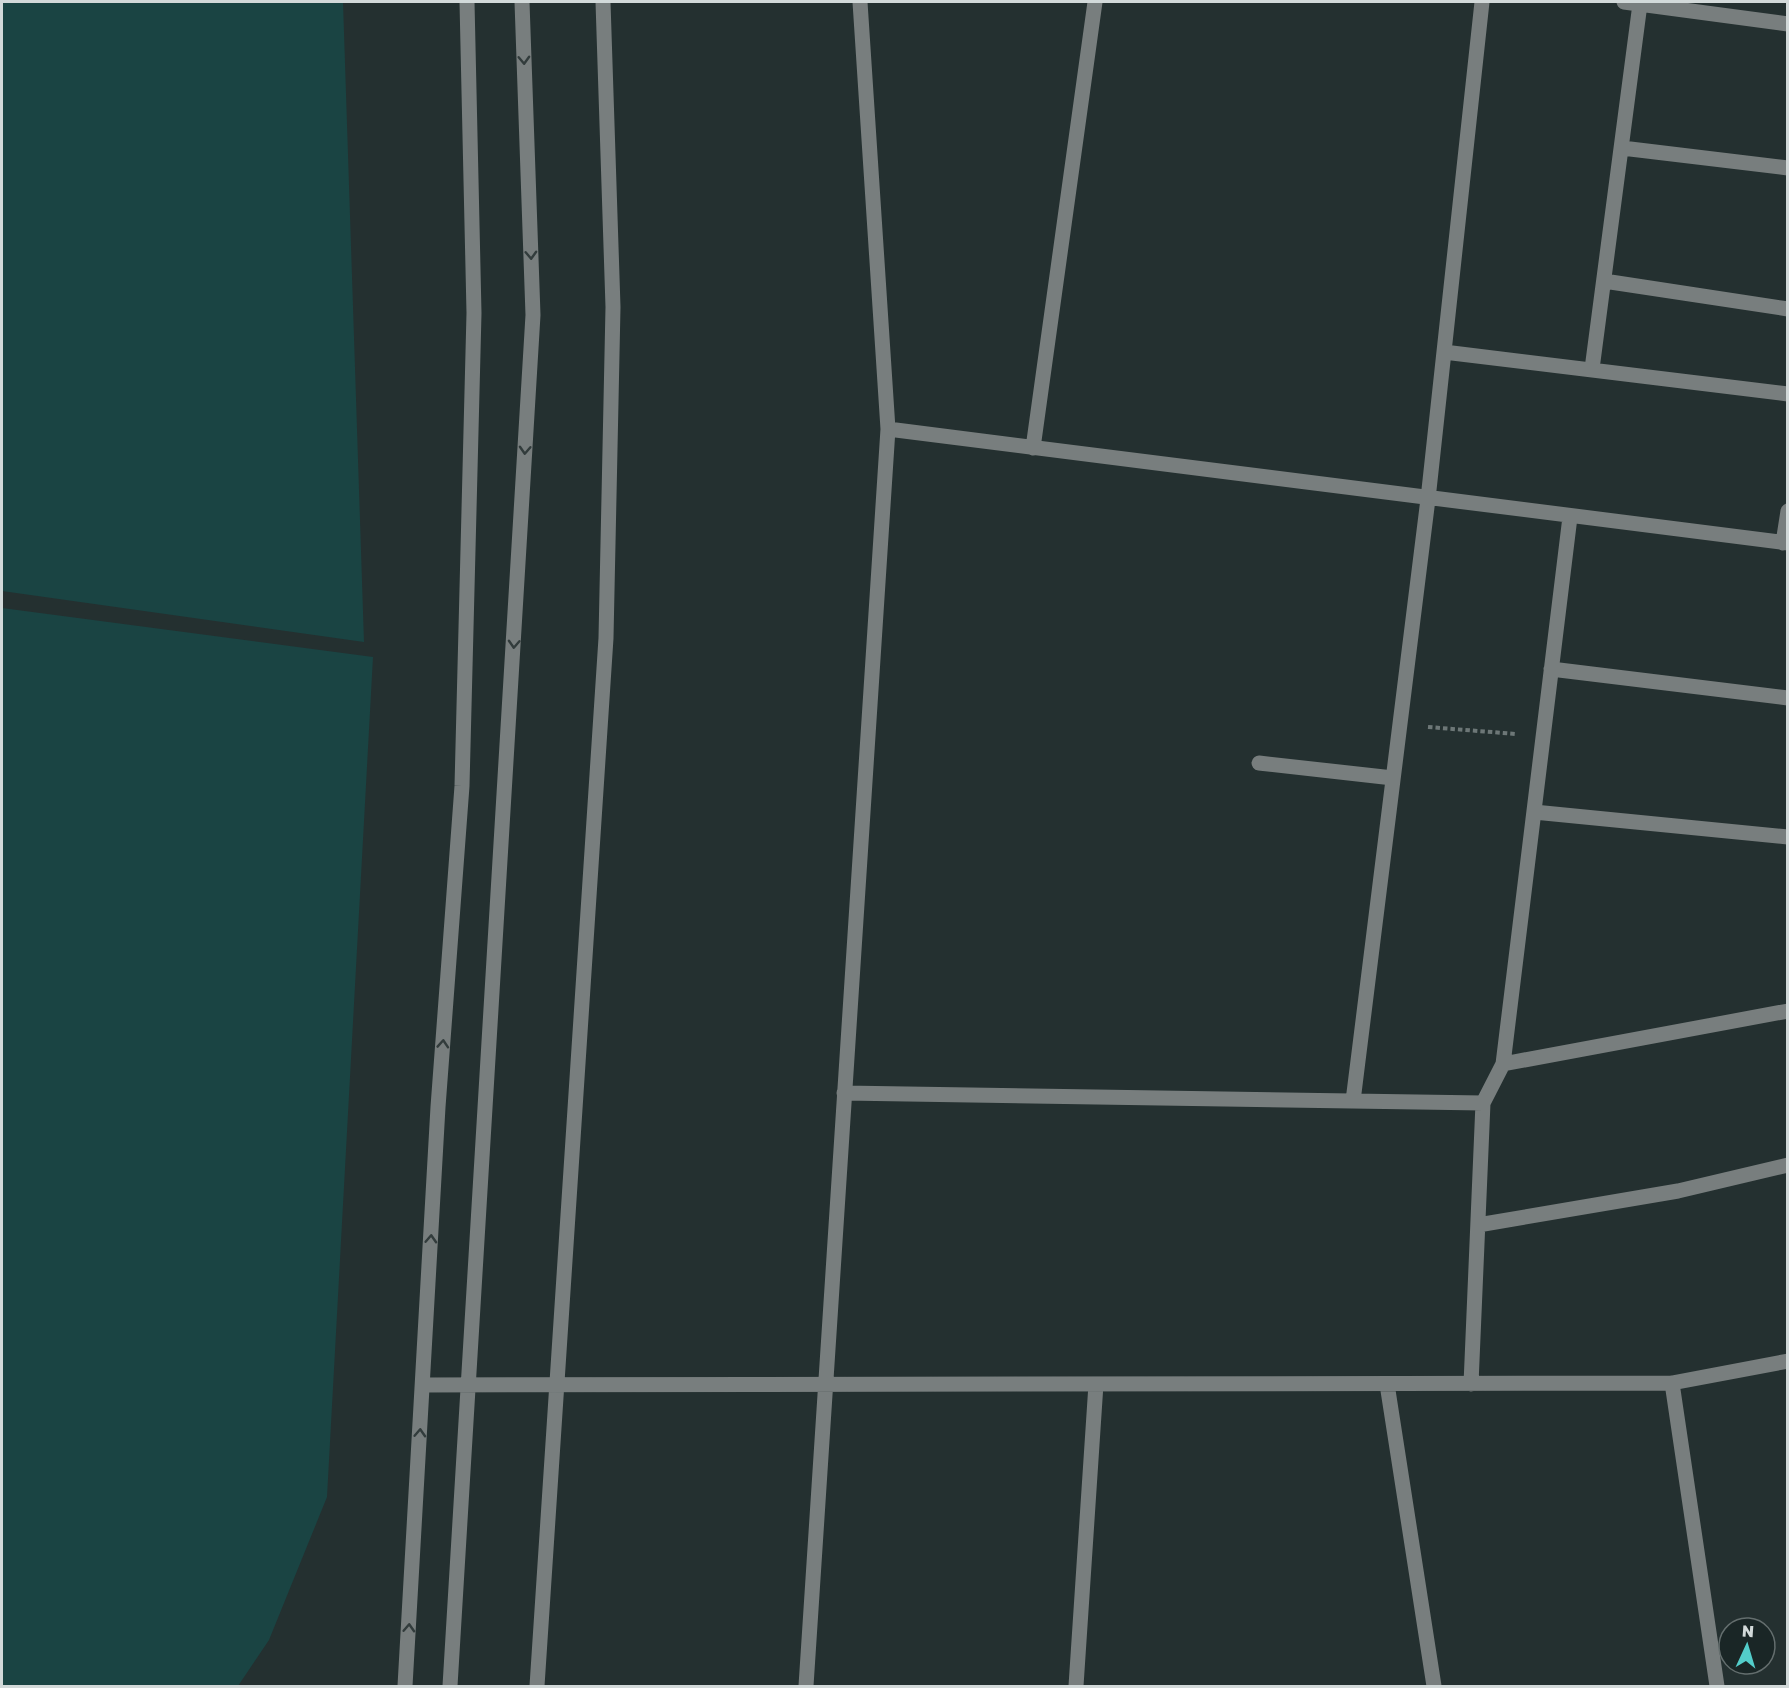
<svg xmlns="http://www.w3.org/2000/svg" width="1789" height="1688" font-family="'Golos Text',sans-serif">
<rect width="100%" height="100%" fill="#243030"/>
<path fill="#1a4443" d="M2 2H343L364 642 2 591Z
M2 608 373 657 327 1497 269 1640 238 1686H2Z"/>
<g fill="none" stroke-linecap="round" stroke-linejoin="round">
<path stroke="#6d7777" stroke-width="4" stroke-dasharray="4.5 3" stroke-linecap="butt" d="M1428 727 1516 734"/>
<path stroke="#787e7e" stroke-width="15" d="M1624 2 1788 24
M1622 148 1788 168
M1604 281 1788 309
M1444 352 1788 394
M1592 369 1640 4
M888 429 1788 543
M1033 448 1095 2
M1783 543 1788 511
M1551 669 1788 698
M1259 763 1393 778
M1534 812 1788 837
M1503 1064 1788 1011
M844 1093 1483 1103
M1353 1101 1428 499 1482 2
M1478 1225 1678 1191 1788 1165
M1672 1383 1717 1686
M1387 1384 1434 1686
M1471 1384 1483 1103 1503 1064 1570 517
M423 1385 1672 1383 1788 1361
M405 1686 438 1107 462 786 474 313 467 2
M450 1686 533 315 522 2
M537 1686 606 638 613 307 603 2
M806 1686 888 429 860 2
M1076 1686 1096 1384"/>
</g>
<defs><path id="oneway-chevron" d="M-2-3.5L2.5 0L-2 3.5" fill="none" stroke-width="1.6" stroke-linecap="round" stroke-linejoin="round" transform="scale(1.5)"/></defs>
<g stroke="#323c3c">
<use href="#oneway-chevron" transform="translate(524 60) rotate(88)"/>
<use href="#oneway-chevron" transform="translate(531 255) rotate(88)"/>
<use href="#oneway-chevron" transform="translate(525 450) rotate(93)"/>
<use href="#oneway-chevron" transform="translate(514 644) rotate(93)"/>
<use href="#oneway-chevron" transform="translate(443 1044) rotate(-86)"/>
<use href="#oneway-chevron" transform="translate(431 1239) rotate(-87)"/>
<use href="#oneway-chevron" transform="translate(420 1433) rotate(-87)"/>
<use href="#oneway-chevron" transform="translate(409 1628) rotate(-87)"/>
</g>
<rect width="1789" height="1688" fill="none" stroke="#d2d9d9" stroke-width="6"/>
<g transform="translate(1747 1646) rotate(4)"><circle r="28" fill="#1a2626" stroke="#646e6e" stroke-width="1.5"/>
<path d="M0-4.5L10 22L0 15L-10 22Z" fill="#53cdca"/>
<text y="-9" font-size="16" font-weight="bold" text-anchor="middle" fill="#d2d9d9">N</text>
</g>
</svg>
